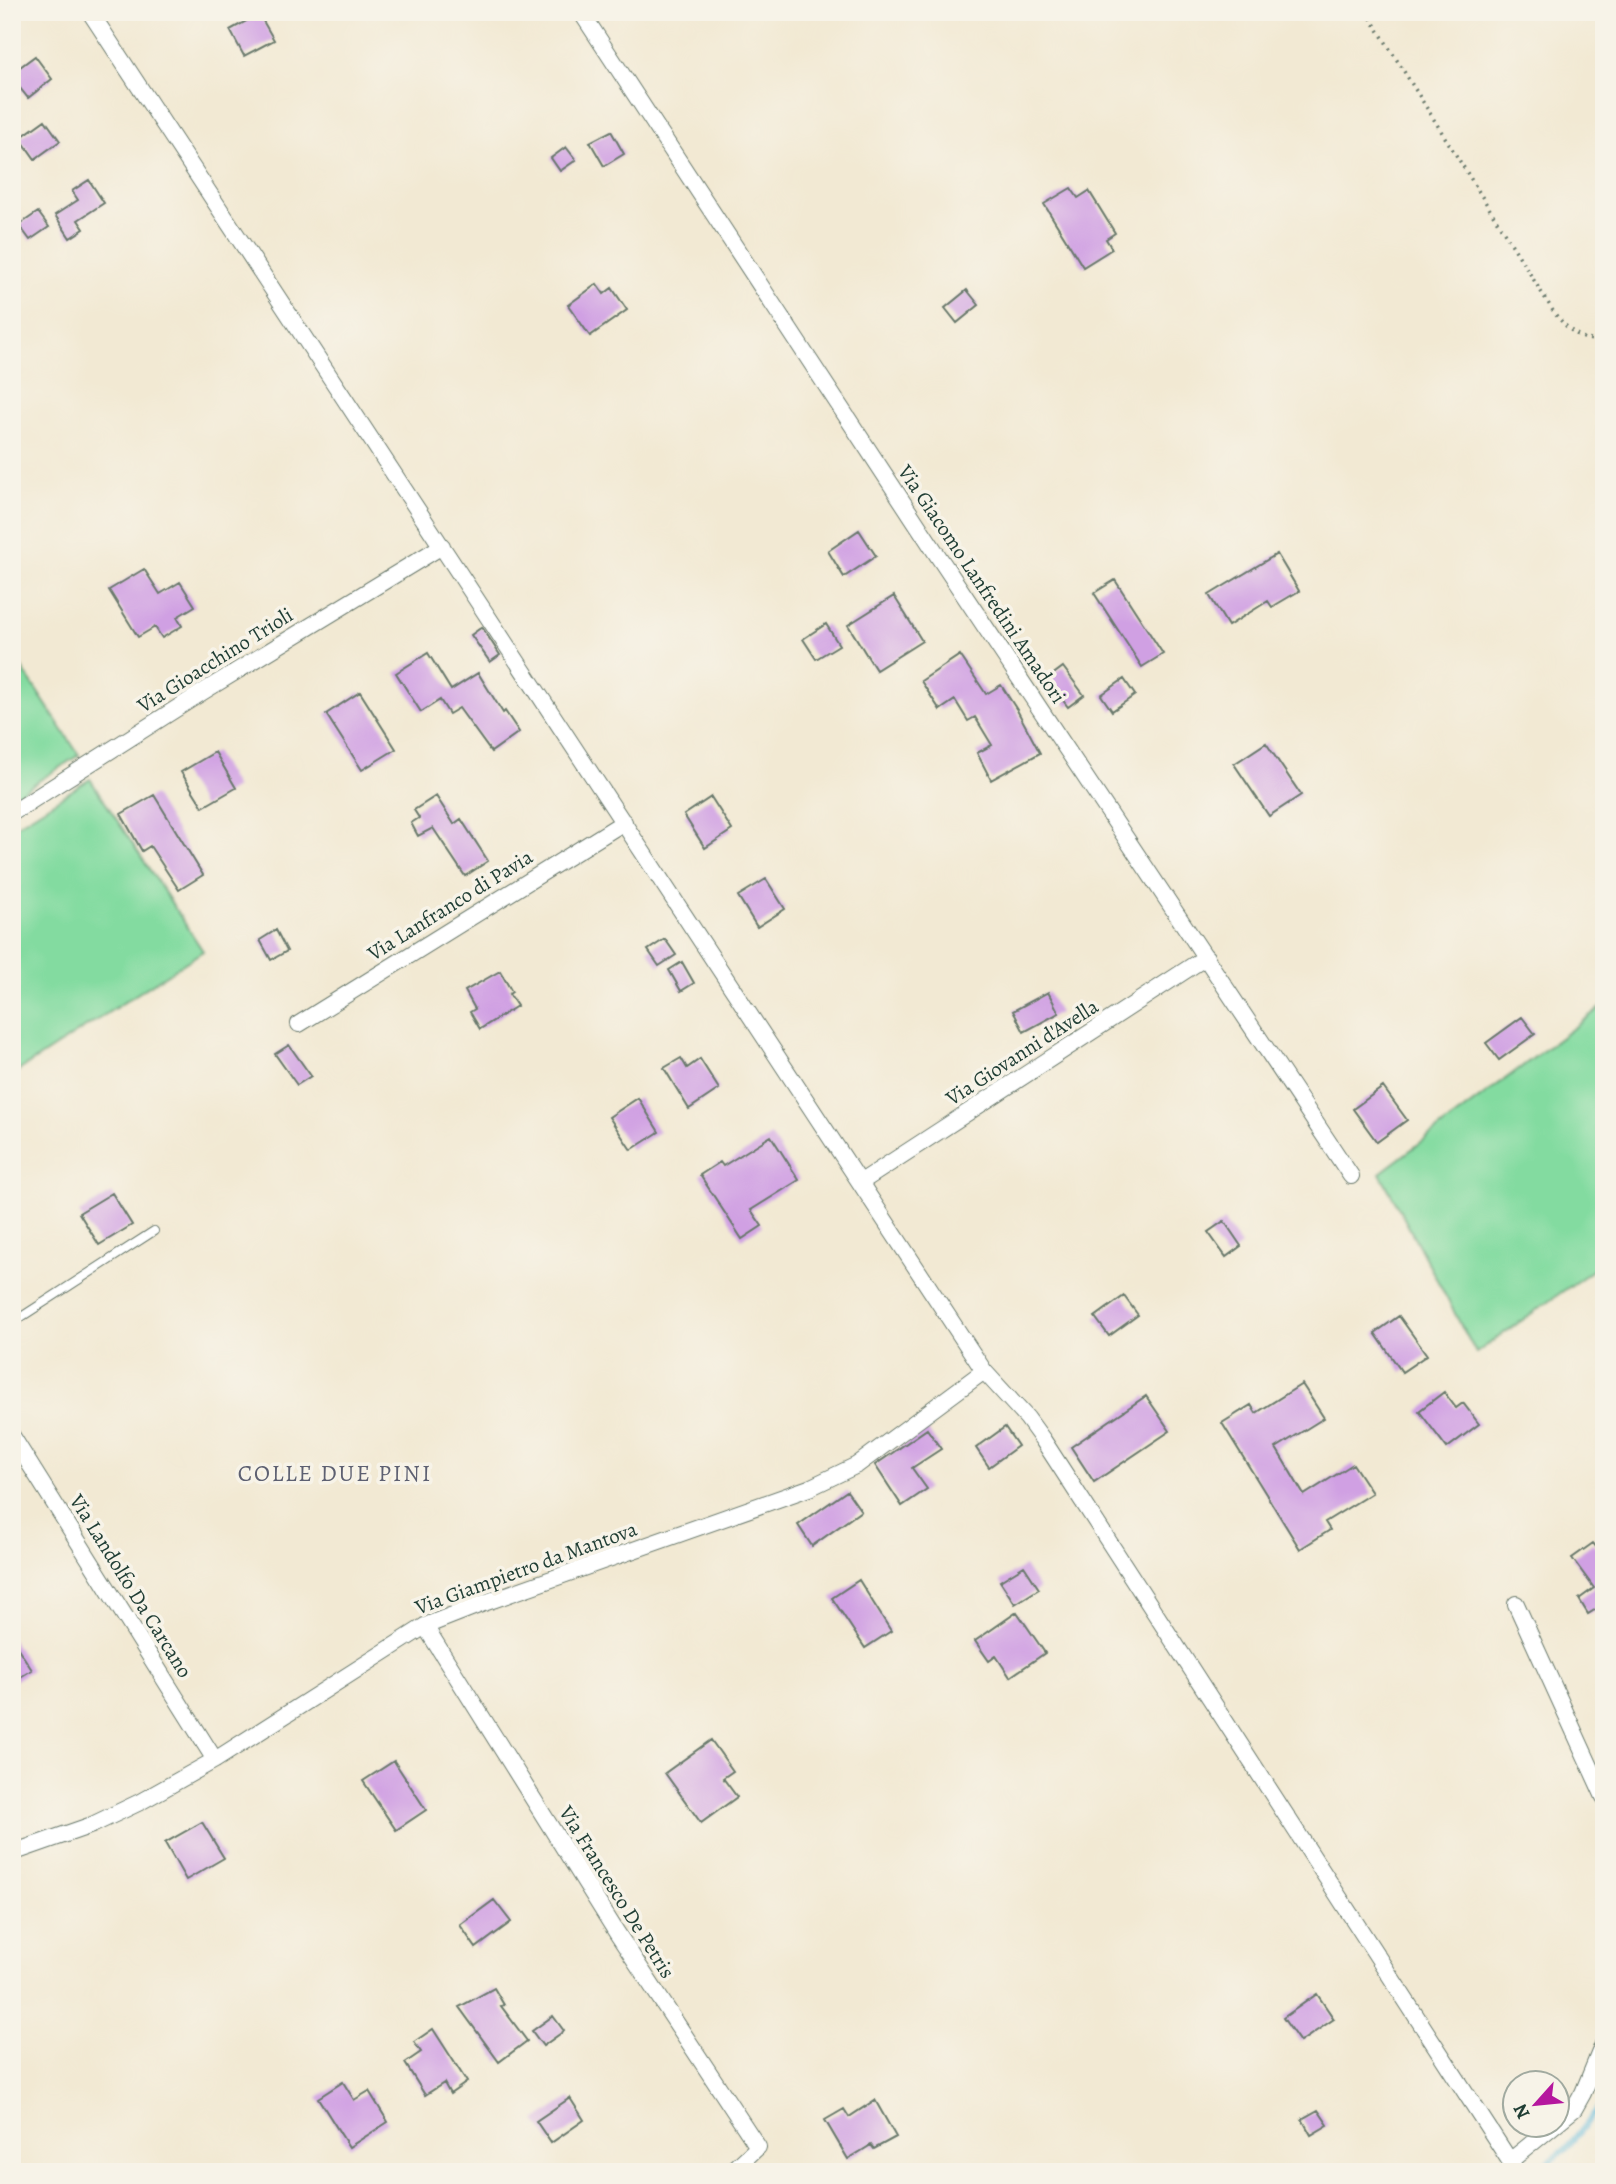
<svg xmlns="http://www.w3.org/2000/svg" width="1616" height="2184" font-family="Alegreya,serif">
<rect width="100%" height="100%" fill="#f7f3e8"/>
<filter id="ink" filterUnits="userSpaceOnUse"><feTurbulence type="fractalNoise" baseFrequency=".0143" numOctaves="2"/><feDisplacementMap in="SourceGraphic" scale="14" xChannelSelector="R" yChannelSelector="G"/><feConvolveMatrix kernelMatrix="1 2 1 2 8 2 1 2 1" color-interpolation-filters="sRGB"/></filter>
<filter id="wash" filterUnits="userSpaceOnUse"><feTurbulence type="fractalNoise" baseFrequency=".00686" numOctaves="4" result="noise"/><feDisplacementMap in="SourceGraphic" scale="28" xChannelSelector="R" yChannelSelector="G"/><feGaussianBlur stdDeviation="1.57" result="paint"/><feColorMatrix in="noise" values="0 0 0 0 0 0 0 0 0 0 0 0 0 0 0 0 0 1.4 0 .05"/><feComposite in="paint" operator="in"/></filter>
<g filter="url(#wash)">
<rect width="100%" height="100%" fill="#f2e9d3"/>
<path fill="#83dba0" stroke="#518c6a" stroke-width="2" d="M12 653 79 755 12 798Z
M90 779 203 951 12 1075V828Z
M1604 1005V1262L1476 1353 1380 1173Z"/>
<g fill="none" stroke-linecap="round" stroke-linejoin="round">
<path stroke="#59b5d7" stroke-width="6" d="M1536 2172 1566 2149 1604 2101"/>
</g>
<g id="blocks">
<path fill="#d0a0e3" d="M259 14 274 40 244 56 230 30Z
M35 56 52 79 28 98 12 78V73Z
M45 120 60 141 35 159 20 138Z
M611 131 624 154 604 166 590 142Z
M566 147 576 160 560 171 551 158Z
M89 180 104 203 78 220 84 229 70 238 55 215 78 200 72 191Z
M1071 188 1078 198 1089 191 1115 233 1106 239 1112 249 1083 267 1044 204Z
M38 212 49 227 30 240 19 225Z
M597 284 604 294 612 288 627 310 590 336 568 305Z
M967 290 979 305 957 323 945 308Z
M859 530 876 556 844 577 828 551Z
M1277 554 1299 591 1272 607 1268 601 1228 626 1209 595Z
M144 569 160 594 180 582 195 606 177 617 182 626 162 638 155 627 138 637 109 590Z
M1115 580 1163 654 1142 667 1094 593Z
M894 596 922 641 876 670 848 625Z
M826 624 839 645 816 659 803 639Z
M482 627 500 655 490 662 471 635Z
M428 653 451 690 478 673 503 713 505 711 519 732 491 752 459 708 449 714 440 700 421 712 396 673Z
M960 655 986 694 1001 685 1017 710 1040 753 991 780 977 753 992 745 975 717 968 721 955 700 940 710 921 681Z
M1063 667 1084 695 1068 707 1047 679Z
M1124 679 1135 695 1112 711 1101 695Z
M360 692 396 749 362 770 326 714Z
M1266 743 1301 795 1269 816 1234 764Z
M215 752 236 788 203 807 181 772Z
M154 795 203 875 179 890 150 846 142 851 121 814Z
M436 796 454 824 461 819 488 861 465 876 433 828 418 836 411 823 419 818 414 810Z
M711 797 732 830 705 848 684 815Z
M766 879 785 909 757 927 738 896Z
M276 930 287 951 271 960 260 940Z
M665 939 676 955 659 966 648 950Z
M682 962 694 983 681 991 669 970Z
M500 971 512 992 509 994 517 1006 480 1029 470 1012 475 1009 465 991Z
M1048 992 1059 1013 1024 1032 1013 1011Z
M1522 1017 1535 1034 1499 1060 1486 1043Z
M289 1045 311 1076 297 1085 275 1054Z
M681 1058 687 1068 700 1059 719 1089 689 1109 664 1068Z
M1383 1087 1407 1120 1377 1142 1353 1109Z
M638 1098 659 1132 631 1150 609 1117Z
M771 1136 799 1180 751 1210 762 1226 742 1239 700 1175 720 1162 723 1166Z
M112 1193 132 1225 99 1245 79 1213Z
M1224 1221 1241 1246 1226 1257 1208 1232Z
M1124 1296 1138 1315 1109 1336 1095 1317Z
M1399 1316 1427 1355 1402 1372 1375 1333Z
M1302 1384 1324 1418 1276 1448 1304 1495 1353 1464 1372 1493 1325 1522 1330 1530 1300 1549 1222 1423 1251 1405 1256 1413Z
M1444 1392 1456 1408 1463 1403 1479 1424 1447 1448 1419 1411Z
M1146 1396 1170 1431 1094 1482 1071 1447Z
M1005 1427 1018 1446 989 1467 976 1448Z
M927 1429 941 1449 912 1468 927 1489 902 1506 875 1465Z
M847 1491 861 1511 812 1546 798 1525Z
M1593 1543 1604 1557V1604L1588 1614 1579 1599 1594 1588 1572 1558Z
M1024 1566 1039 1589 1015 1604 1000 1581Z
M859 1580 891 1631 865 1648 832 1598Z
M1017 1612 1045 1653 1010 1677 996 1656 989 1661 975 1641Z
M12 1639 32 1670 12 1682Z
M711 1740 733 1771 723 1778 737 1797 701 1823 665 1773Z
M394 1761 426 1810 396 1830 363 1781Z
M202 1822 224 1858 186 1880 165 1843Z
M494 1900 511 1922 476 1948 460 1925Z
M494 1988 504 2005 501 2006 527 2041 499 2062 459 2007Z
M1317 1994 1334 2019 1300 2042 1283 2018Z
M553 2016 564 2031 543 2046 532 2031Z
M433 2029 467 2082 450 2094 444 2083 425 2095 405 2063 421 2052 414 2042Z
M343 2082 354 2100 369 2091 388 2122 349 2147 318 2098Z
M570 2098 584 2120 551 2143 536 2121Z
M875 2100 896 2137 874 2149 871 2145 848 2159 825 2120 844 2109 849 2117Z
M1318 2110 1328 2125 1311 2135 1302 2119Z"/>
</g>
</g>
<g filter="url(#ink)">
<use href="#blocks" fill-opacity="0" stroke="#69796c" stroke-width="2"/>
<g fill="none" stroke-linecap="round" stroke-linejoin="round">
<defs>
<path id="service" d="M12 1323 154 1231"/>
<path id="minor" d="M90 12 984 1371 1027 1418 1043 1440 1517 2172
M581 12 940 559 1351 1176
M12 813 204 691 442 546
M299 1024 624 822
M861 1182 1206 957
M12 1436 215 1760
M1516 1604 1604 1797
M425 1626 617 1933 758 2147 731 2172
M12 1853 92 1825 140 1802 215 1760 425 1626 481 1604 809 1488 857 1465 984 1371
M1510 2161 1574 2109 1583 2093 1604 2042"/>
</defs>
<use href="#service" stroke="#69796c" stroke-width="10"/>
<use href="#minor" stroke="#69796c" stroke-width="18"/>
<path stroke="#69796c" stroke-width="3.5" stroke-dasharray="2 5" stroke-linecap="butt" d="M1367 12 1555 314C1568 329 1582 344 1604 339"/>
<use href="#service" stroke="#fff" stroke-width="8"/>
<use href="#minor" stroke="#fff" stroke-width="16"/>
</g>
</g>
<g text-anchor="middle" stroke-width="7" stroke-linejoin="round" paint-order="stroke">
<g font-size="21" fill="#1f3d34" stroke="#f7f3e8">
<text transform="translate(982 584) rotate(56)" y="7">Via Giacomo Lanfredini Amadori</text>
<text transform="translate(215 660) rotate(-32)" y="7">Via Gioacchino Trioli</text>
<text transform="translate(450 905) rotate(-32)" y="7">Via Lanfranco di Pavia</text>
<text transform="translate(1022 1052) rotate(-33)" y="7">Via Giovanni d'Avella</text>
<text transform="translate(526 1568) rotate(-20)" y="7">Via Giampietro da Mantova</text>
<text transform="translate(131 1586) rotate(58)" y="7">Via Landolfo Da Carcano</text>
<text transform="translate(617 1892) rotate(58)" y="7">Via Francesco De Petris</text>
</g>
<g font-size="23" letter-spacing="2" fill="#5d6071" stroke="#f7f3e8">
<text x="335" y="1481">COLLE DUE PINI</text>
</g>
</g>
<rect width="1616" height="2184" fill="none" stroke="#f7f3e8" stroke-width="42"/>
<g transform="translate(1536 2104) rotate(243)"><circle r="33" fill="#f7f3e8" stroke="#a1aaa0" stroke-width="2"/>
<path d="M0-5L12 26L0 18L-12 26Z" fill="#b5179e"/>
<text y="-10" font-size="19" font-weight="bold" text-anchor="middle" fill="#1f3d34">N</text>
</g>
</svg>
